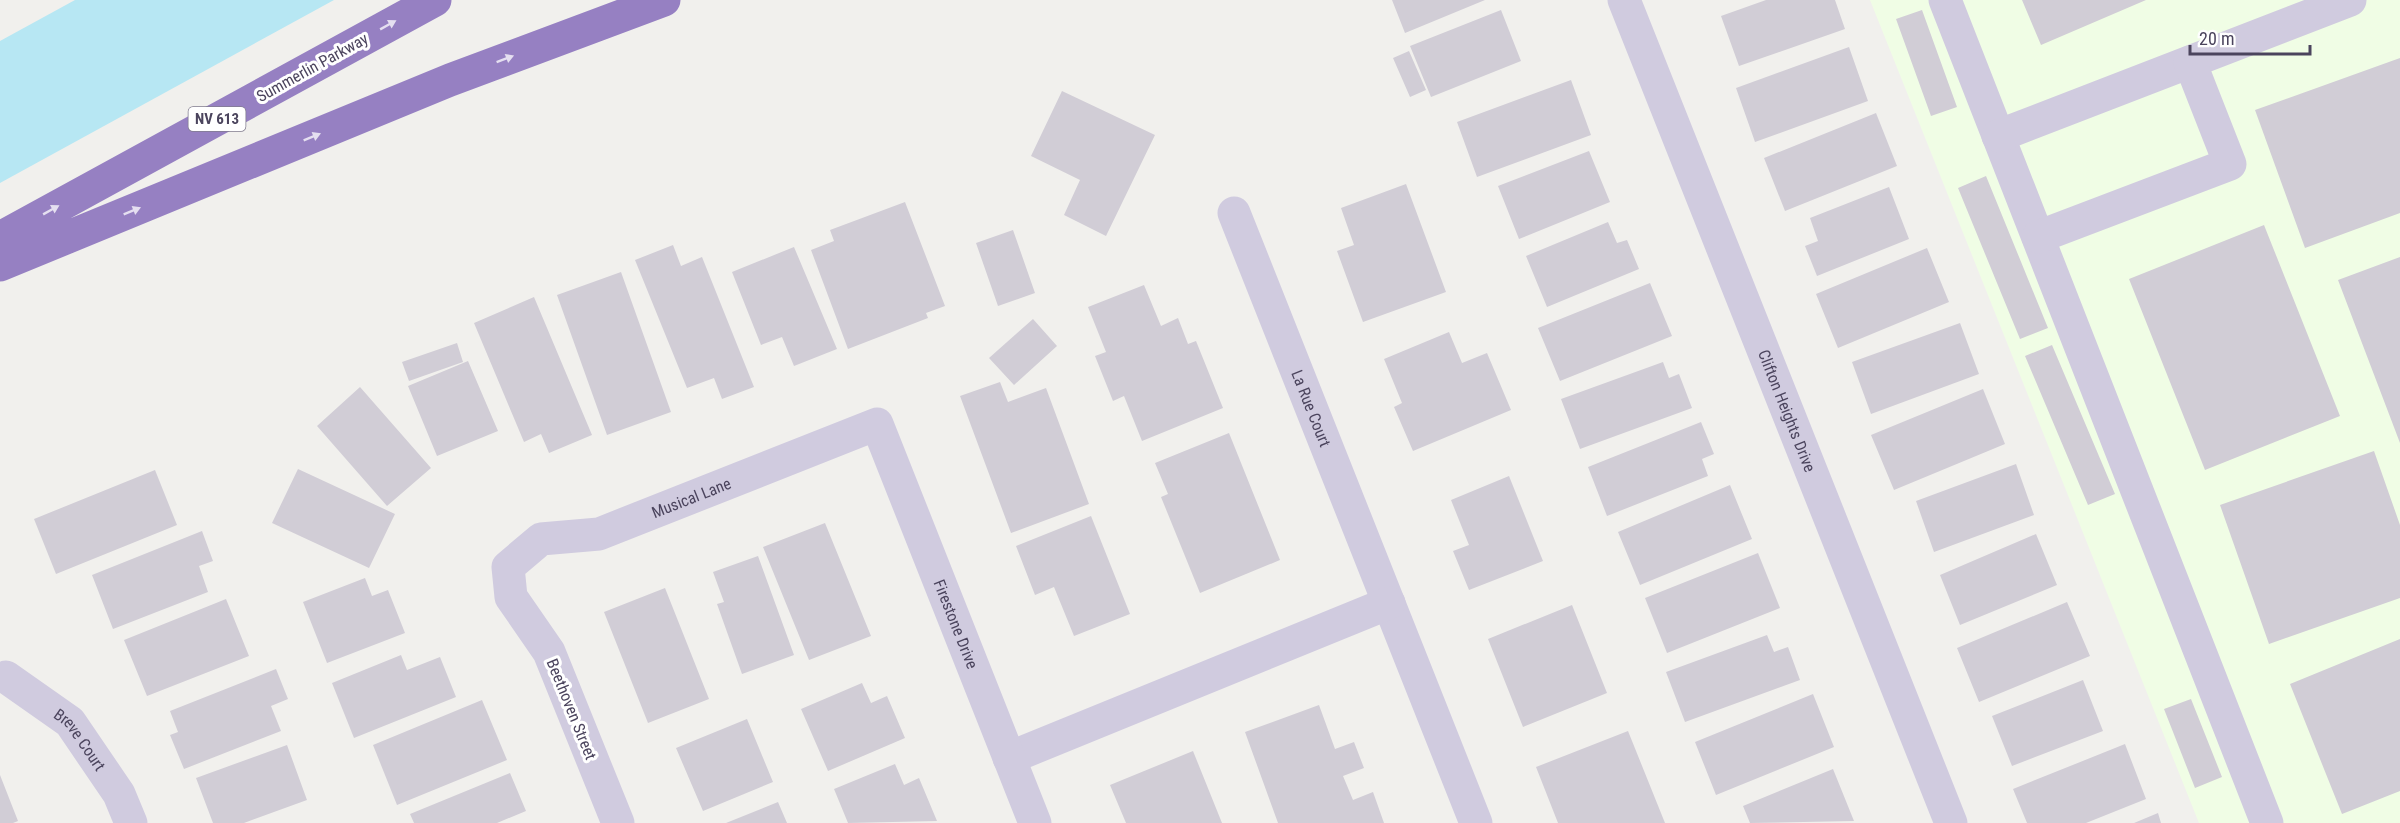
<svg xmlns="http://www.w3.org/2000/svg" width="2400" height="823" font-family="'Roboto Condensed',sans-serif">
<rect width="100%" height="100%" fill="#f1f0ed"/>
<path fill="#f0fde5" d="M1870 0H2400V823H2199Z"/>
<path fill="#b7e7f3" d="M75 0H334L0 183V41Z"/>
<path fill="#d1cdd6" d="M1392 0H1485L1405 33Z
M1766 0H1835L1845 29 1739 66 1721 16Z
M2022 0H2146L2041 45Z
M1501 10 1521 61 1431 97 1410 46Z
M1922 10 1957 107 1931 116 1896 19Z
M1849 47 1868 101 1755 142 1736 88Z
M1409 51 1426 90 1410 97 1393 58Z
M2400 58V213L2305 248 2255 110Z
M1571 80 1591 135 1477 177 1457 122Z
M1062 91 1155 135 1106 236 1064 215 1080 180 1031 156Z
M1876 113 1897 166 1785 211 1764 158Z
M1589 151 1610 202 1519 239 1498 186Z
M1986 176 2048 328 2020 339 1958 188Z
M1406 184 1446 292 1363 322 1337 251 1354 245 1341 208Z
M1889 187 1909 239 1817 276 1805 246 1818 241 1810 218Z
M905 202 945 306 926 313 928 318 848 349 811 250 834 241 830 230Z
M1608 222 1617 243 1627 240 1639 269 1547 307 1526 256Z
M2264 225 2340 416 2205 470 2129 279Z
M1013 230 1035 293 998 306 976 243Z
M673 245 681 266 702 257 754 387 722 399 714 378 687 388 635 260Z
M794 247 837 349 794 366 782 337 761 345 732 272Z
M1927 248 1949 302 1838 348 1816 294Z
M2400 257V443L2338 280Z
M621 272 671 412 607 435 557 295Z
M1650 283 1672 336 1560 381 1538 328Z
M1144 285 1161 326 1178 318 1188 344 1196 341 1223 408 1142 441 1124 396 1113 401 1095 356 1106 352 1088 307Z
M534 297 592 435 549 453 541 434 524 442 474 323Z
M1033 319 1057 346 1014 385 989 358Z
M1960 323 1979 374 1871 414 1852 362Z
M1449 332 1462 363 1487 353 1511 410 1413 451 1394 407 1402 403 1384 359Z
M457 343 463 362 409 381 402 362Z
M2052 345 2115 494 2088 505 2025 356Z
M468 361 498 431 437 456 408 386Z
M1663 362 1669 378 1679 374 1692 408 1580 449 1561 399Z
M1000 382 1008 402 1046 388 1089 504 1011 533 960 396Z
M360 387 431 468 387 506 317 426Z
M1983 389 2005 444 1894 490 1871 435Z
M1701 422 1714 454 1702 459 1708 476 1607 516 1588 467Z
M1229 433 1280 560 1200 593 1161 497 1168 494 1155 463Z
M2374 451 2400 525V598L2269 644 2220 505Z
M2016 464 2034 515 1934 552 1916 501Z
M298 469 395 514 369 568 272 523Z
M155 470 177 525 56 574 34 519Z
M1509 476 1543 561 1469 590 1453 551 1469 545 1451 500Z
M1730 485 1752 539 1640 585 1618 532Z
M1091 516 1130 614 1074 636 1054 587 1035 595 1016 546Z
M825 523 871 636 809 660 763 547Z
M202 531 213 561 199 566 208 592 113 629 92 575Z
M2036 534 2057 585 1960 625 1940 575Z
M1758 553 1780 608 1667 653 1645 598Z
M758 556 794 655 742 674 717 604 724 602 713 572Z
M365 578 372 596 388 590 405 633 327 663 303 602Z
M665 588 709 699 648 723 604 612Z
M226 599 249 656 147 696 124 640Z
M2067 602 2090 656 1979 702 1957 648Z
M1572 605 1607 693 1523 727 1488 639Z
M1767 635 1774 652 1788 647 1800 680 1685 722 1666 672Z
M2400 639V791L2342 814 2290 684Z
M401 655 407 670 440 657 456 697 354 738 332 683Z
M276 669 288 699 271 706 281 731 184 769 170 735 178 732 170 711Z
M2083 680 2103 731 2012 766 1992 716Z
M862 683 871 703 887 696 905 738 828 771 801 709Z
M1813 694 1834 747 1716 795 1695 742Z
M2191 699 2222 777 2195 788 2164 709Z
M482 700 507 760 397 805 373 745Z
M1319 705 1335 749 1354 742 1364 768 1343 776 1353 800 1373 792 1384 823H1278L1245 732Z
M747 719 773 782 703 811 676 748Z
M1628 731 1665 823H1558L1536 767Z
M2125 744 2146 799 2086 823H2027L2013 789Z
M287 745 307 800 244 823H213L196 778Z
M1193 751 1222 823H1126L1110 785Z
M895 764 904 785 919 778 937 821 848 823 834 789Z
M1833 769 1854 821 1750 823 1743 806Z
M510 773 526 811 497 823H414L410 814Z
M0 775 18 821 13 823H0Z
M778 802 787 823H726Z
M2158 813 2161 823H2134Z"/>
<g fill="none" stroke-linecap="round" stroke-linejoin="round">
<g stroke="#d0cbdf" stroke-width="33">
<path id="s1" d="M1624 0 1951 823"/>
<path d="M1945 0 2267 823"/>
<path d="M1998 136 2350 0"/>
<path id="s2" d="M1234 213 1476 823"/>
<path d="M2038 237 2230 164 2190 62"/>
<path id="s3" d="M6 677 70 722 119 794 131 823"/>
<path d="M1009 758 1389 603"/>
<path id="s4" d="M618 823 549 652 511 597 508 567 541 539 599 534 877 424 1035 823"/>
</g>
<path stroke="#9680c2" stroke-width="33" d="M0 238 435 0
M0 265 450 80 664 0"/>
</g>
<defs><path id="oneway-solid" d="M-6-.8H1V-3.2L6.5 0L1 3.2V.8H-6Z" transform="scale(1.5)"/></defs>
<g fill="#e5dff0">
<use href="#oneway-solid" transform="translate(388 25) rotate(-29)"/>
<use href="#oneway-solid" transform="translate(505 59) rotate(-21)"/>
<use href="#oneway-solid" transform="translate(312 137) rotate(-22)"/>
<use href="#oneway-solid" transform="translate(51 210) rotate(-29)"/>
<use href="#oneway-solid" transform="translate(132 211) rotate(-22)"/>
</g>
<g text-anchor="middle" stroke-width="6" stroke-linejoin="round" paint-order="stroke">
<rect fill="#fff" stroke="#817c8e" stroke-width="1.5" x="188.5" y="107" width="57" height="24" rx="4.5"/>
<g font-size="15" font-weight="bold" fill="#4b445d">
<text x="217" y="124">NV 613</text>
</g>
<g font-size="16" fill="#4b445d" stroke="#fff">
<text transform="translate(312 67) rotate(-29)" y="6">Summerlin Parkway</text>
<text dy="6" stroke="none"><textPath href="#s2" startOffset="210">La Rue Court</textPath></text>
<text dy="6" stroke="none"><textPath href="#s1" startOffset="442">Clifton Heights Drive</textPath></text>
<text dy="6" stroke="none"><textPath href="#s4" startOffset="482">Musical Lane</textPath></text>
<text dy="6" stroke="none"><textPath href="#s4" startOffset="897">Firestone Drive</textPath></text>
<text transform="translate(572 709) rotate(68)" y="6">Beethoven Street</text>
<text dy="6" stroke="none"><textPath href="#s3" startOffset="98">Breve Court</textPath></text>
</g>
</g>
<path d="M2190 45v9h120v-9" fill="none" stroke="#4b445d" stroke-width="3"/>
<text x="2199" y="45" font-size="18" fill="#4b445d" stroke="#ffffff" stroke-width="4.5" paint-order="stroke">20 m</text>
</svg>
